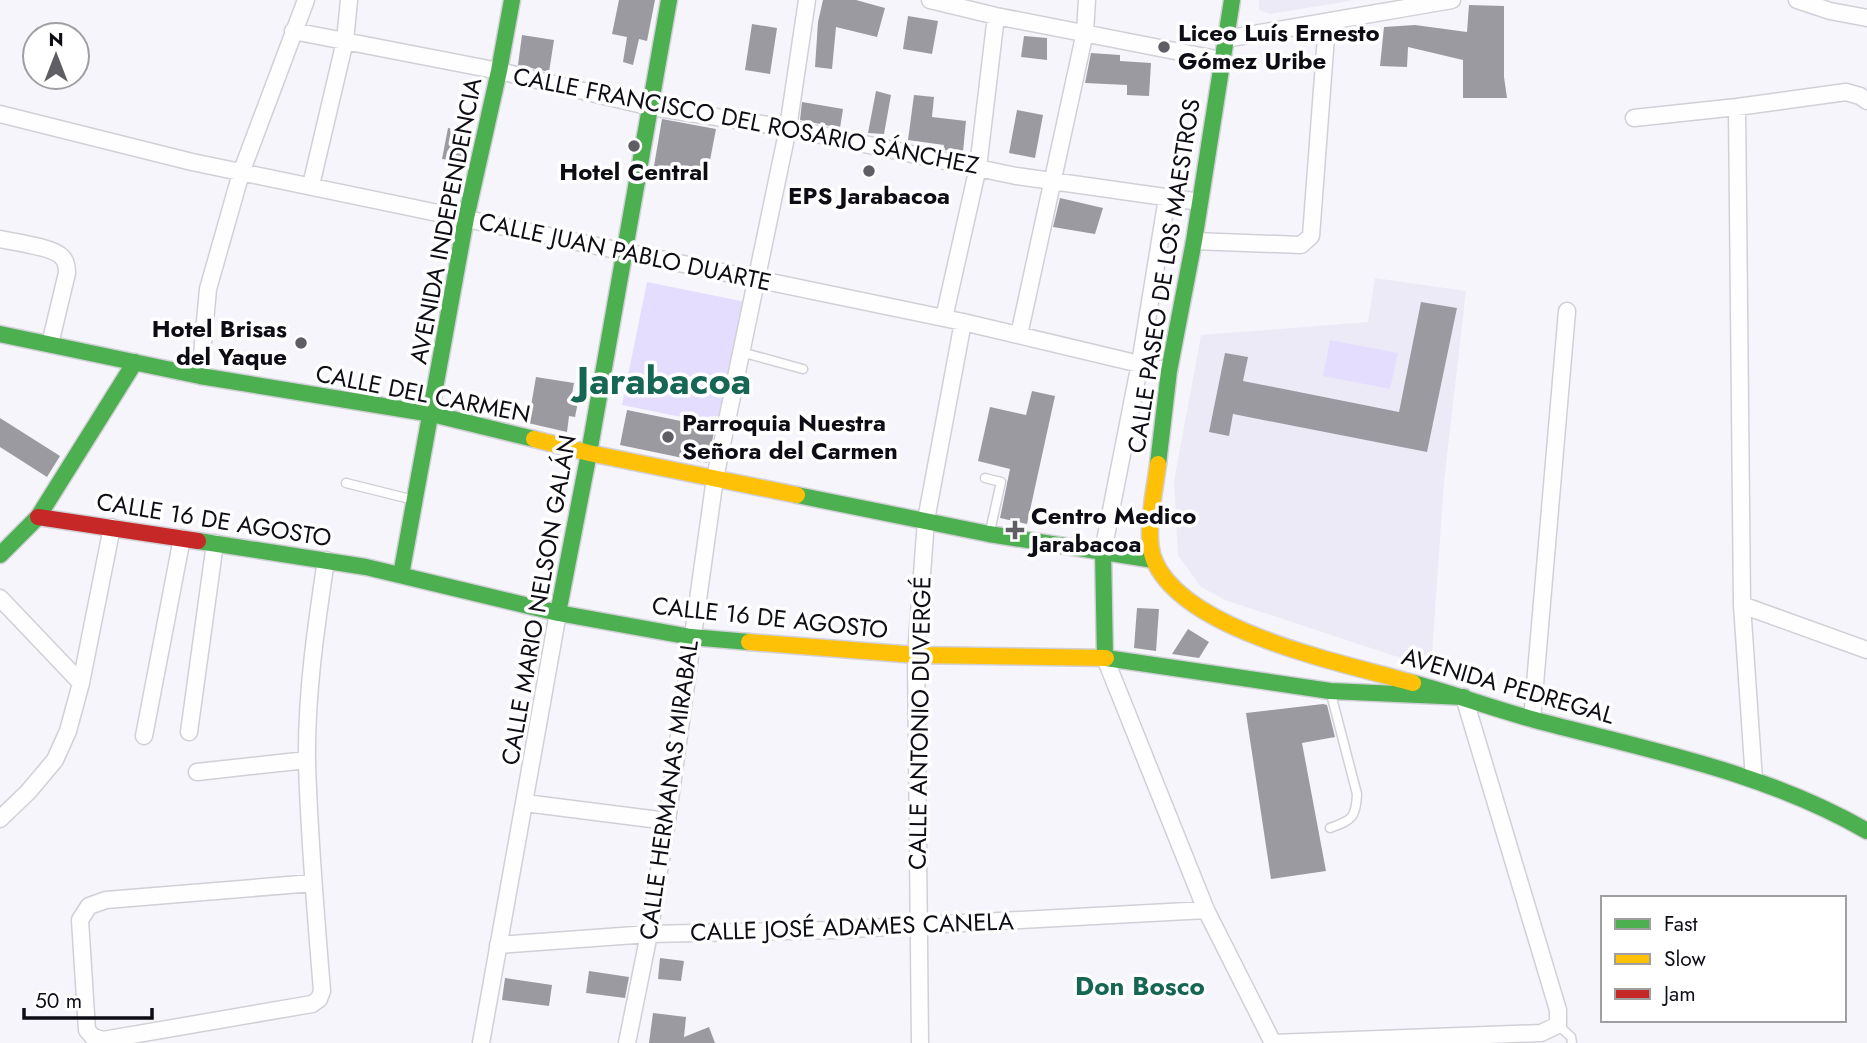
<svg xmlns="http://www.w3.org/2000/svg" width="1867" height="1043" font-family="Jost,sans-serif">
<rect width="100%" height="100%" fill="#f6f5fb"/>
<path fill="#edeaf8" d="M1259 0H1355L1270 14 1259 10Z
M1375 278 1466 291 1444 482 1431 668 1225 600 1201 587 1178 555 1174 481 1201 335 1368 322Z"/>
<path fill="#e4ddfd" d="M647 282 746 302 721 425 622 405Z
M1330 340 1398 353 1390 389 1323 376Z"/>
<path fill="#9c9aa1" d="M619 0H655L647 41 639 39 633 65 623 62 627 37 612 34Z
M823 0H856L885 8 877 37 836 27 832 69 815 67 818 22Z
M1469 5 1504 6V77L1507 98H1463V60L1408 47 1407 67 1380 66 1384 27 1415 25 1467 32Z
M908 16 938 21 932 54 903 49Z
M752 24 777 28 770 74 745 70Z
M522 35 554 40 549 72 518 65Z
M1024 36 1047 38V60L1021 57Z
M1091 53 1120 55V61L1151 63 1149 96 1127 95V85L1085 83Z
M876 91 891 95 884 134 868 133Z
M914 95 934 97 932 117 966 121 963 152 943 150 944 145 908 140Z
M802 102 843 109 840 128 800 120Z
M1017 110 1043 115 1035 158 1009 153Z
M662 119 716 129 707 176 654 166Z
M448 128 471 132 464 162 442 159Z
M1060 198 1103 208 1095 234 1053 227Z
M1421 302 1457 308 1427 452 1233 414 1229 436 1209 432 1225 353 1248 357 1243 381 1399 412Z
M536 377 574 383 571 400 578 402 575 417 569 416 567 432 528 423Z
M1032 391 1055 396 1027 524 1000 518 1010 469 978 461 990 407 1026 415Z
M627 410 715 428 707 463 620 445Z
M0 418 60 456 47 477 0 447Z
M1137 608 1159 609 1156 651 1134 648Z
M1188 629 1209 642 1199 658 1172 654Z
M1323 704 1327 705 1335 737 1302 743 1326 871 1271 879 1246 713Z
M660 958 684 961 681 981 658 979Z
M589 971 629 977 625 998 586 993Z
M505 978 552 985 549 1006 502 1000Z
M653 1013 686 1017 684 1037 709 1027 715 1043H649Z"/>
<g fill="none" stroke-linecap="round" stroke-linejoin="round">
<defs>
<path id="lane" d="M741 352 803 369
M985 478 1001 482 990 531
M346 483 414 500
M1330 828C1352 820 1356 818 1357 794L1331 694
M1558 1025 1571 1037 1572 1043"/>
<path id="street" d="M930 0 996 16 1221 60
M1797 0 1830 11 1867 18
M293 31 499 71 651 107 788 128 1016 176 1200 202
M1225 39 1452 0
M1737 107 1742 605 1754 780
M0 114 192 162 963 322 1169 371
M1634 118 1737 107 1846 92 1860 96 1867 101
M311 185 345 41 349 0
M0 239C14 242 54 247 62 257 66 261 67 268 67 273L50 344
M1194 241 1301 245 1311 236 1327 23
M944 318 978 167 996 16
M1019 335 1085 32 1087 0
M200 376 208 289 241 173 306 0
M1103 551 1140 363 1167 198
M0 598 81 683
M1742 605 1867 650
M1105 658 1206 910 1273 1043
M1532 719 1567 311
M189 732 215 543
M144 736 182 538
M197 772 307 760
M525 803 667 821
M0 819 28 792 55 760 68 731 81 683 112 527
M313 883 106 900 89 906 80 920 87 1030 93 1037 103 1040 312 1004 319 999 322 991C316 915 309 839 307 762 306 694 316 627 326 560
M498 945 649 934 833 930 1206 910
M481 1043 558 613
M627 1043 649 934 667 821 715 478 788 128 807 0
M920 1043 916 655 926 520 963 322
M1273 1043 1541 1033 1558 1025V1010L1464 697"/>
<path id="fast" d="M0 334 200 376 432 414 534 439
M1158 464 1169 371 1194 241 1232 0
M797 495 989 534 1154 560
M198 541 366 567 558 613 691 637 749 642
M1103 551 1105 658
M0 555 38 517 135 362
M401 575 466 218 499 71 512 0
M558 613 589 453 669 0
M1106 658 1330 691 1464 697
M1413 683C1454 694 1495 709 1535 720 1648 750 1765 772 1867 831"/>
<path id="slow" d="M534 439 589 453 797 495
M1158 464C1155 490 1144 535 1154 560 1184 632 1344 663 1413 683
M749 642 916 655 1106 658"/>
<path id="jam" d="M38 517 198 541"/>
</defs>
<use href="#lane" stroke="#d1d0d7" stroke-width="11"/>
<use href="#street" stroke="#d1d0d7" stroke-width="19"/>
<use href="#fast" stroke="#d1d0d7" stroke-width="19"/>
<use href="#slow" stroke="#d1d0d7" stroke-width="19"/>
<use href="#jam" stroke="#d1d0d7" stroke-width="19"/>
<use href="#lane" stroke="#fefefe" stroke-width="8"/>
<use href="#street" stroke="#fefefe" stroke-width="16"/>
<use href="#fast" stroke="#4caf50" stroke-width="16"/>
<use href="#slow" stroke="#ffc107" stroke-width="16"/>
<use href="#jam" stroke="#c62828" stroke-width="16"/>
</g>
<g fill="#5f5e65" stroke="#fff" stroke-width="2.5">
<circle cx="1164" cy="47" r="7"/>
<circle cx="634" cy="146" r="7"/>
<circle cx="869" cy="171" r="7"/>
<circle cx="301" cy="343" r="7"/>
<circle cx="668" cy="437" r="7"/>
<path d="M1011.5 519.5h7v7h7v7h-7v7h-7v-7h-7v-7h7z"/>
</g>
<g text-anchor="middle" stroke-width="7" stroke-linejoin="round" paint-order="stroke">
<g font-size="24" font-weight="bold" fill="#0e0c14" stroke="#fff" text-anchor="start">
<text x="1178" y="41">Liceo Luís Ernesto<tspan x="1178" dy="28">Gómez Uribe</tspan></text>
<text x="634" y="180" text-anchor="middle">Hotel Central</text>
<text x="869" y="204" text-anchor="middle">EPS Jarabacoa</text>
<text x="287" y="337" text-anchor="end">Hotel Brisas<tspan x="287" dy="28">del Yaque</tspan></text>
<text x="682" y="431">Parroquia Nuestra<tspan x="682" dy="28">Señora del Carmen</tspan></text>
<text x="1031" y="524">Centro Medico<tspan x="1031" dy="28">Jarabacoa</tspan></text>
</g>
<g font-size="24" fill="#0e0c14" stroke="#fff">
<text transform="translate(746 121) rotate(11)" y="8">CALLE FRANCISCO DEL ROSARIO SÁNCHEZ</text>
<text transform="translate(446 221) rotate(-79)" y="8">AVENIDA INDEPENDENCIA</text>
<text transform="translate(625 252) rotate(12)" y="8">CALLE JUAN PABLO DUARTE</text>
<text transform="translate(1164 276) rotate(-81)" y="8">CALLE PASEO DE LOS MAESTROS</text>
<text transform="translate(423 394) rotate(11)" y="8">CALLE DEL CARMEN</text>
<text transform="translate(214 520) rotate(9)" y="8">CALLE 16 DE AGOSTO</text>
<text transform="translate(539 600) rotate(-80)" y="8">CALLE MARIO NELSON GALÁN</text>
<text transform="translate(770 618) rotate(6)" y="8">CALLE 16 DE AGOSTO</text>
<text transform="translate(1508 686) rotate(16)" y="8">AVENIDA PEDREGAL</text>
<text transform="translate(920 723) rotate(-89)" y="8">CALLE ANTONIO DUVERGÉ</text>
<text transform="translate(669 790) rotate(-82)" y="8">CALLE HERMANAS MIRABAL</text>
<text transform="translate(852 927) rotate(-2)" y="8">CALLE JOSÉ ADAMES CANELA</text>
</g>
<g font-size="26" font-weight="bold" fill="#166654" stroke="#fff">
<text x="1140" y="995">Don Bosco</text>
</g>
<g font-size="38" font-weight="bold" fill="#166654" stroke="#fff">
<text x="664" y="394">Jarabacoa</text>
</g>
</g>
<rect x="1601" y="896" width="245" height="126" fill="#ffffff" stroke="#9f9ea1" stroke-width="2"/>
<rect x="1615" y="919" width="35" height="10" fill="#4caf50" stroke="#9f9ea1" stroke-width="2"/>
<text x="1664" y="931" font-size="21" fill="#0e0c14">Fast</text>
<rect x="1615" y="954" width="35" height="10" fill="#ffc107" stroke="#9f9ea1" stroke-width="2"/>
<text x="1664" y="966" font-size="21" fill="#0e0c14">Slow</text>
<rect x="1615" y="989" width="35" height="10" fill="#c62828" stroke="#9f9ea1" stroke-width="2"/>
<text x="1664" y="1001" font-size="21" fill="#0e0c14">Jam</text>
<g transform="translate(56 56)"><circle r="33" fill="#ffffff" stroke="#9f9ea1" stroke-width="2"/>
<path d="M0-5L12 26L0 18L-12 26Z" fill="#5f5e65"/>
<text y="-10" font-size="19" font-weight="bold" text-anchor="middle" fill="#0e0c14">N</text>
</g>
<path d="M24 1008v10h128v-10" fill="none" stroke="#0e0c14" stroke-width="3.5"/>
<text x="35" y="1008" font-size="21" fill="#0e0c14" stroke="#ffffff" stroke-width="5" paint-order="stroke">50 m</text>
</svg>
